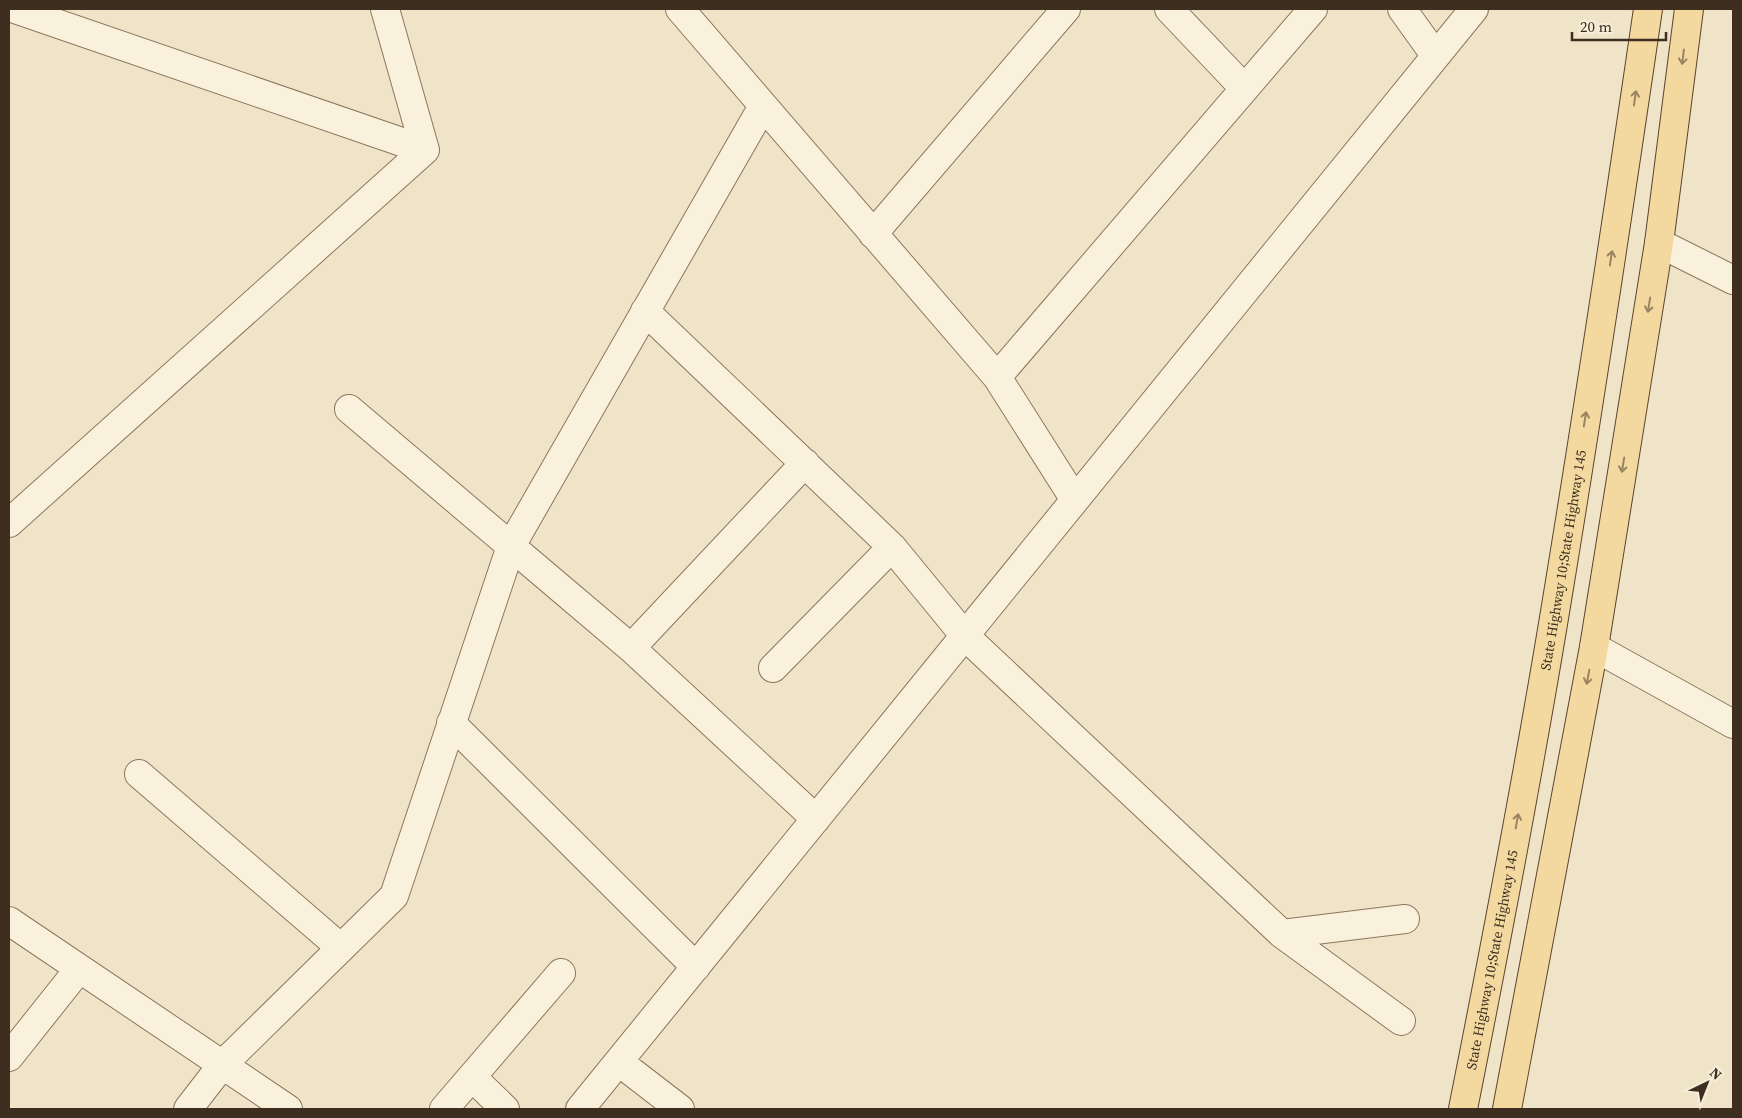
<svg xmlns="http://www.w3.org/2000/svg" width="1742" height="1118" font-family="'Source Serif 4',serif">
<rect width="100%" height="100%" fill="#f0e4c8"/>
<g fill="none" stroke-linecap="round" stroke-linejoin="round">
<defs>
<path id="minor" d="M385 9 425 150
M680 9 997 377 1075 500
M1169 9 1244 88
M1402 9 1435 55
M873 234 1066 9
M1659 243 1733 280
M645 311 892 547 965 636 1282 934 1405 919
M997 377 1313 9
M349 409 631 648 816 819
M9 523 425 150 15 9
M1594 647 1733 724
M631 648 805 463
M773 668 892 547
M451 723 696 967
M139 774 341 948
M9 921 288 1109
M1282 934 1401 1021
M9 1057 79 969
M619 1062 680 1109
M472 1077 505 1109
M188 1109 222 1065 394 896 511 546 763 106
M444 1109 561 973
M580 1109 1474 9"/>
<g id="major">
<path id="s1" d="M1463 1109C1495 948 1526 786 1553 624 1587 419 1618 214 1648 9"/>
<path d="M1507 1109 1594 647 1659 243 1689 9"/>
</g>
</defs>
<use href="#minor" stroke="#8d765c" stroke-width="30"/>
<use href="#major" stroke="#5b4430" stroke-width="30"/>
<use href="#minor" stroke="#faf1dc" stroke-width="28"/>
<use href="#major" stroke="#f3d9a0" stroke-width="28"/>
</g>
<defs><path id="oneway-shaft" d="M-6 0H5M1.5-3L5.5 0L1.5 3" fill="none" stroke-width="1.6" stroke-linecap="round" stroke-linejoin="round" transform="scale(1.25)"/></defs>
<g stroke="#988460">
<use href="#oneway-shaft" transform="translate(1683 57) rotate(97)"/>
<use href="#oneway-shaft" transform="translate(1635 98) rotate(-82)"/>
<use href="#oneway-shaft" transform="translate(1611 258) rotate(-81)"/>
<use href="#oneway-shaft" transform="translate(1649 305) rotate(99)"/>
<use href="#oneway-shaft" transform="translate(1585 419) rotate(-81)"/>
<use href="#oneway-shaft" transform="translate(1623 465) rotate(99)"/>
<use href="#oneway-shaft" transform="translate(1588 677) rotate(101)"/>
<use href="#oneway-shaft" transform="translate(1517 821) rotate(-80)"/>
</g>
<g text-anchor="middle" stroke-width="4.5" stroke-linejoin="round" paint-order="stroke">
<g font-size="14" fill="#3d2e20" stroke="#f7eed8">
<text dy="5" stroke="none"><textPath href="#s1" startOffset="558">State Highway 10;State Highway 145</textPath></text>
<text dy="5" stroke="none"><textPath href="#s1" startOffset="152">State Highway 10;State Highway 145</textPath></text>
</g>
</g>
<rect width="1742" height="1118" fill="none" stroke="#3d2e20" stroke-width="20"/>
<g transform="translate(1707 1083) rotate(43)" stroke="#f7eed8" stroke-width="4" paint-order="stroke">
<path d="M0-4L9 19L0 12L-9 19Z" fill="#3d2e20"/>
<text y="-8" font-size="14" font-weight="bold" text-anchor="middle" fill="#3d2e20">N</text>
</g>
<path d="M1572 32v8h94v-8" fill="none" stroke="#3d2e20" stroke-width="2.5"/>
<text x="1580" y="32" font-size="15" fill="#3d2e20" stroke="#f7eed8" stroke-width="4" paint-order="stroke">20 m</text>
</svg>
